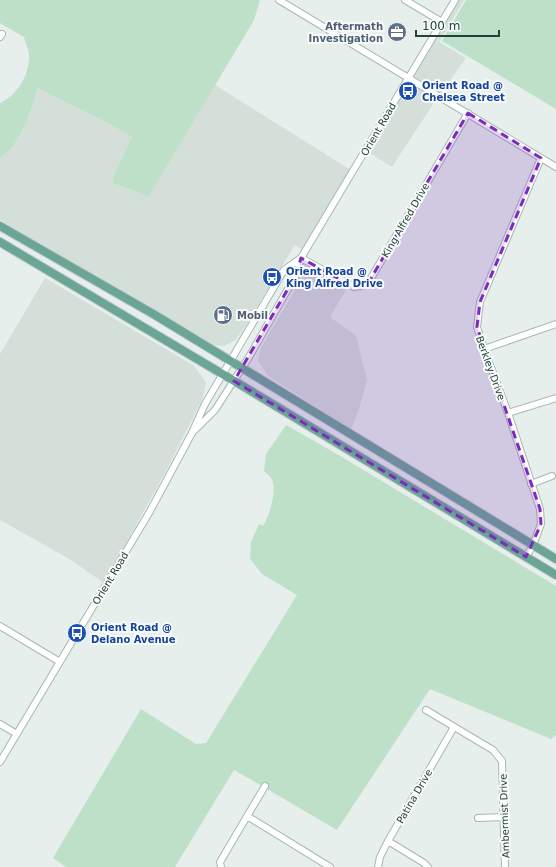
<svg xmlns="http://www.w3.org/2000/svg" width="556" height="867" font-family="'DejaVu Sans',sans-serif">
<rect width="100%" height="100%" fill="#e6efeb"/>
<path fill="#d4dfda" d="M459 0H464L439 42 466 58 441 93 413 76Z
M409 81 437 98 392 167 368 152Z
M215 85 351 170 303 250 295 245 241 333 234 341 224 346 213 345 0 220V158L12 148 26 124 38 87 100 119 132 137 114 174 112 183 140 193 148 198Z
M309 266 347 288 330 317 356 336 367 380 359 409 351 429 268 376 258 361 261 348Z
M45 278 193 365 204 379 206 384 202 400 166 471 104 583 71 560 0 520V354Z"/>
<path fill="#bfe0c8" d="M0 0H260L254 20 148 198 140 193 112 183 114 174 132 137 100 119 38 88 26 124 12 148 0 158V103C17 96 30 74 29 55 29 49 25 42 24 37L0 23Z
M466 0H556V109L442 41Z
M286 425 337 454 556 586V735L551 739 430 689 337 830 267 789 269 785 264 782 262 786 234 770 175 867H66L53 858 141 709 196 744 206 743 297 595 262 574 250 559 251 542 259 524 263 526C269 516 277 492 272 480 271 477 267 474 264 471L266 454Z"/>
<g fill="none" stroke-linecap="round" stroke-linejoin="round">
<defs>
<path id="minor" d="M279 0 556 167
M405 0 442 22
M0 37 2 34
M301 258 354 287 361 286 370 280 468 113
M484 349 556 324
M508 413 556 398
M195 430 215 410 249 357 296 275 301 258 455 0
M531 484 552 476
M526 557 533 545 541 524 540 509 508 413 484 349 477 327 480 302 541 158
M0 626 60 662
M426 710 493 750 502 761 505 867
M0 724 17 734
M0 762 149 513 192 433 205 404 284 270 301 258
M247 816 330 867
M478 818 504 817
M388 841 424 863 428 867
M221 867 220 862 265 786
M378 867 380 857 388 841 454 727"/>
<path id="major" d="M0 226 155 315 556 559
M0 242 246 388 556 575"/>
</defs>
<use href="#minor" stroke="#a8b8b2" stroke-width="8"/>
<use href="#major" stroke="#c2cac8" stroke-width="10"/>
<use href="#minor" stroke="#fff" stroke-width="6"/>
<use href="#major" stroke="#6aa596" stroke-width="8"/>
</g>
<path fill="#7b2cbf" fill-opacity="0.2" stroke="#7b2cbf" stroke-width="3" stroke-dasharray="8 5" stroke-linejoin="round" d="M468 113 541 158 480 302 477 327 540 509 541 524 526 557 234 381 296 275 301 258 354 287 370 280Z"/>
<defs>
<symbol id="office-disc" viewBox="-11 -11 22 22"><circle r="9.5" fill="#5c6f8a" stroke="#f7fbf9"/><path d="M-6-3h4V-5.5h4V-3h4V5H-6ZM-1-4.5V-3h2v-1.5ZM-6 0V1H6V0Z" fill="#fff"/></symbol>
<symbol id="bus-disc" viewBox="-11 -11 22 22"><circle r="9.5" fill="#1a4fb4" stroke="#f7fbf9"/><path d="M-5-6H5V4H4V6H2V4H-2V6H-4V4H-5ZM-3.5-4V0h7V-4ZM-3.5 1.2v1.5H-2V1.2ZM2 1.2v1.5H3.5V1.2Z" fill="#fff"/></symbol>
<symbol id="fuel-disc" viewBox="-11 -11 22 22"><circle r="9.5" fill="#5c6f8a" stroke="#f7fbf9"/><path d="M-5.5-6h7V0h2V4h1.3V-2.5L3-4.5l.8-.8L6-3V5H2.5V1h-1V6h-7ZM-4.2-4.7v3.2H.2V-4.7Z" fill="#fff"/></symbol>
</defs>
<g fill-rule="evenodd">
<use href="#office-disc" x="386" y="21" width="22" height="22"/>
<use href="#bus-disc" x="397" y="80" width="22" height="22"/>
<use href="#bus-disc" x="261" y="266" width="22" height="22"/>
<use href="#fuel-disc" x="212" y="304" width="22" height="22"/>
<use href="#bus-disc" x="66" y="622" width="22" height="22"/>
</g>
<g text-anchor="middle" stroke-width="4" stroke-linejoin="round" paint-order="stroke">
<g font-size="10" font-weight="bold" fill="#4e5e75" stroke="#f7fbf9" text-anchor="end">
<text x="383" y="30">Aftermath<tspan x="383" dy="12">Investigation</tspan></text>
<text x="237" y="319" text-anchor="start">Mobil</text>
</g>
<g font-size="10" font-weight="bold" fill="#164399" stroke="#f7fbf9" text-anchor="start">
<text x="422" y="89">Orient Road @<tspan x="422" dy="12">Chelsea Street</tspan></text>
<text x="286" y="275">Orient Road @<tspan x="286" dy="12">King Alfred Drive</tspan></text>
<text x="91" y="631">Orient Road @<tspan x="91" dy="12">Delano Avenue</tspan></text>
</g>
<g font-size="10" fill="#24423a" stroke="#f7fbf9">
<text transform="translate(378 129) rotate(-60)" y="4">Orient Road</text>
<text transform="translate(405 220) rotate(-60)" y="4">King Alfred Drive</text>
<text transform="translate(491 368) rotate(70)" y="4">Berkley Drive</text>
<text transform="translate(110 578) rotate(-59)" y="4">Orient Road</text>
<text transform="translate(414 796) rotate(-60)" y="4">Patina Drive</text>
<text transform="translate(504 816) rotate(-92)" y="4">Ambermist Drive</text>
</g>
</g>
<path d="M416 30v6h83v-6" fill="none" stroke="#24423a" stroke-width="2"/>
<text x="422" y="30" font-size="12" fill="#24423a" stroke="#f7fbf9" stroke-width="3" paint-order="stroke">100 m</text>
</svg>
